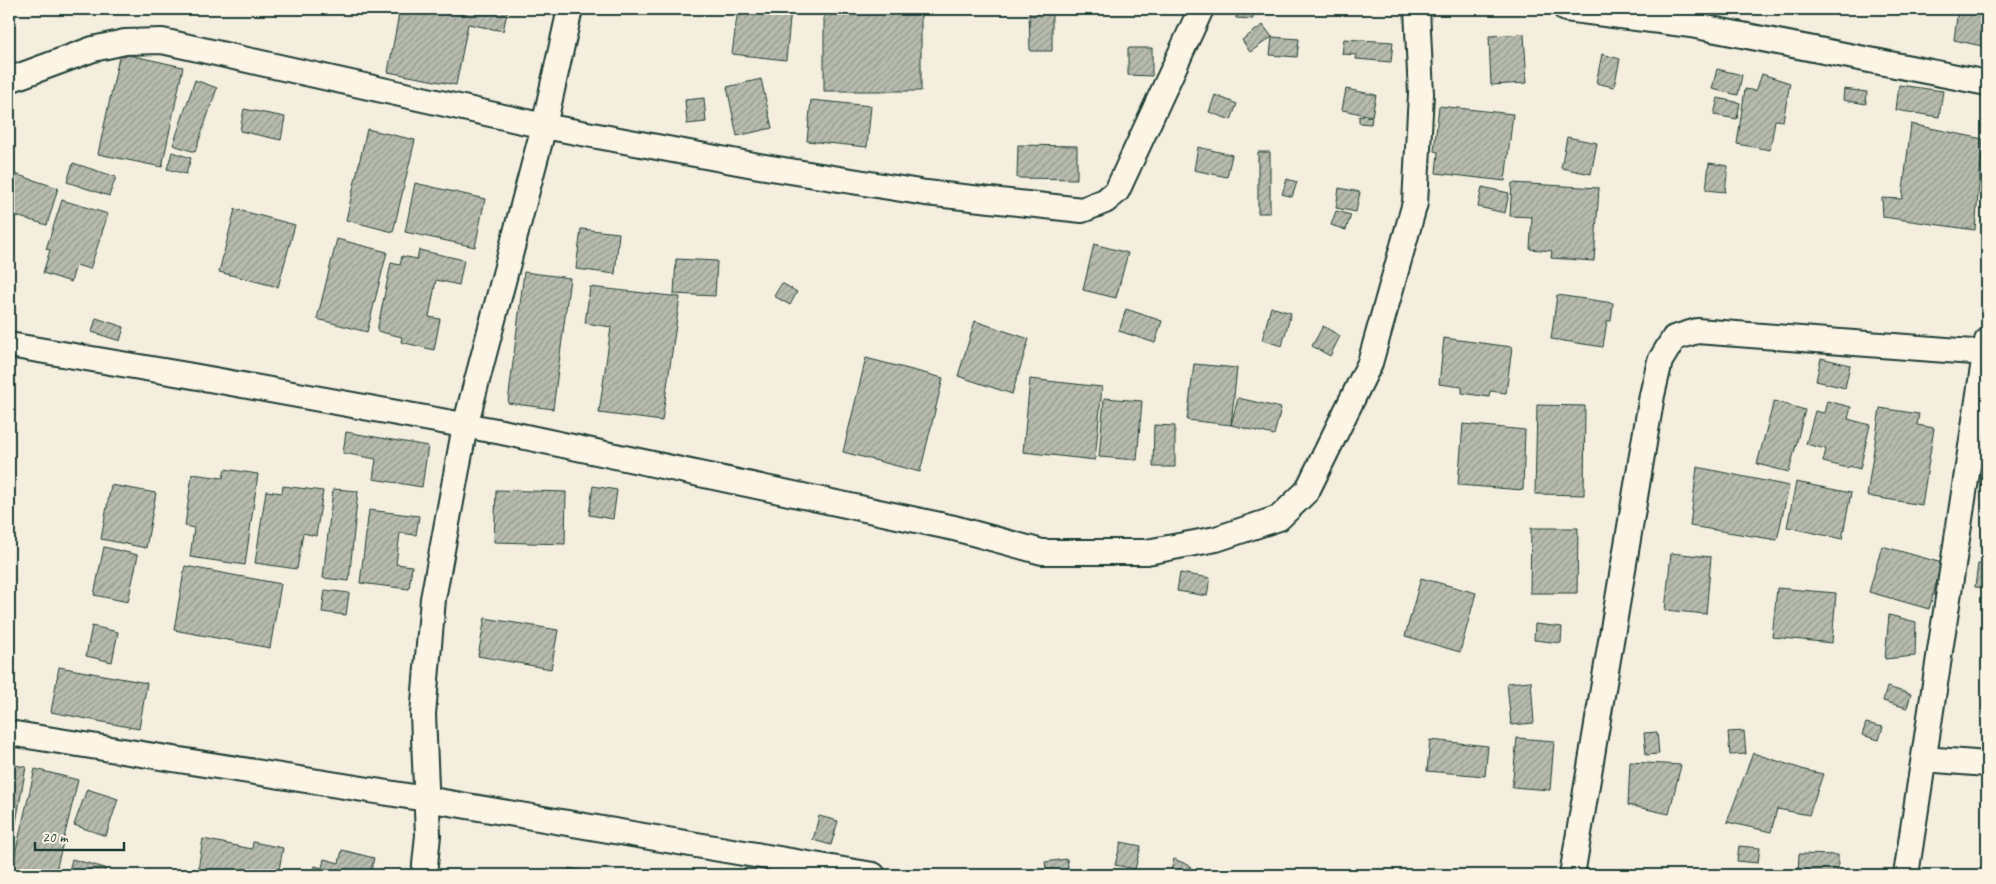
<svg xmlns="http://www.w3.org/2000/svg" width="1996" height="884" font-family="Caveat,sans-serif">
<defs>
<pattern id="building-hatch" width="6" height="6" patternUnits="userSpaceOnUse" patternTransform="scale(1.25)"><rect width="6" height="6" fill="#b8bcae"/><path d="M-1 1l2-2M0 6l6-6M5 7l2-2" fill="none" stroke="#959a8e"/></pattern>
</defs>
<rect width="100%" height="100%" fill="#f3eede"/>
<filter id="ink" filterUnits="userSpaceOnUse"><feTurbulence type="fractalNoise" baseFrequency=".02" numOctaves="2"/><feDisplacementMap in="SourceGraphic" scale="10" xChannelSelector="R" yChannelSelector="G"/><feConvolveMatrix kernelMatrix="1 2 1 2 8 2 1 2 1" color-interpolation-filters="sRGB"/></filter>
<g filter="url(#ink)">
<path fill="url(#building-hatch)" stroke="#1f3d34" d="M400 9H508L503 31 468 24 456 85 388 72Z
M670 9H737V10L670 12Z
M738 9H791L786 60 732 54Z
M921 9V91H824V10Z
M1029 9H1052V51H1030Z
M1237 9H1253V19L1236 18Z
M1958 9H1987L1982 46 1954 40Z
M1263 25 1272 37 1250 52 1242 40Z
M1524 34 1527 83 1491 85 1489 36Z
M1272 37 1299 39 1297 57 1270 55Z
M1344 39 1393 42 1391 62 1356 59 1357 55 1342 54Z
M1128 48H1152V76L1128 75Z
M120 53 183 67 162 167 98 154Z
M1602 54 1620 59 1614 87 1596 83Z
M1717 69 1742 75 1738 95 1712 89Z
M1762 74 1790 83 1783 121 1775 120 1770 150 1737 144 1745 89 1756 91Z
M761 79 772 128 737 136 727 87Z
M195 80 217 88 195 152 173 145Z
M1899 85 1943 91 1939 117 1896 110Z
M1346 89 1376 95 1372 116 1342 110Z
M1844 89 1867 92 1866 104 1843 100Z
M1215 95 1237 104 1231 120 1209 112Z
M704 98 706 122 687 124 685 100Z
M1718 98 1740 103 1737 119 1714 115Z
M811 100 871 106 867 147 807 141Z
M1439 106 1513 114 1505 181 1436 173 1438 152 1434 151Z
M244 109 285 117 281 140 240 131Z
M1359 116 1372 117 1371 124 1359 123Z
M1911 124 1983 139 1975 230 1883 217 1882 198 1902 199Z
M367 129 415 140 393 232 346 220Z
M1567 137 1597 143 1591 174 1561 168Z
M1018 145 1077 146V179L1017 178Z
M1198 147 1232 155 1227 177 1194 170Z
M172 152 191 158 186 174 167 169Z
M1258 152H1270V213H1258Z
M73 163 116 177 109 196 67 182Z
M1709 163 1728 166 1725 192 1706 190Z
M9 172 58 188 47 225 9 214Z
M1287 179 1297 182 1292 197 1282 194Z
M415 183 485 199 475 247 405 232Z
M1512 183 1599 188 1594 261 1551 258 1552 251 1530 249 1532 217 1510 216Z
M1482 187 1509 193 1505 213 1478 207Z
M1339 188 1360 192 1356 212 1336 208Z
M62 200 108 214 90 269 76 265 71 282 43 273 50 250 46 249Z
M235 209 295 225 278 287 219 272Z
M1336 211 1351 215 1346 230 1331 225Z
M581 229 619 233 615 274 576 269Z
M337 239 387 252 367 332 317 319Z
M1094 244 1128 253 1116 298 1083 290Z
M419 250 464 260 459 285 436 280 429 317 440 319 434 350 401 342 402 337 377 331 391 263 400 265 402 256 417 259Z
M676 259 717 261 715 296 674 294Z
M524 272 570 278 553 409 508 403Z
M782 283 797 292 790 305 774 296Z
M590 287 680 297 662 421 599 413 611 327 585 323Z
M1557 295 1613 303 1611 321H1607L1603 347 1551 339Z
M1271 307 1291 313 1282 346 1262 340Z
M1126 309 1162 321 1155 343 1119 331Z
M96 318 124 327 120 341 92 332Z
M975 321 1029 339 1012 394 958 376Z
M1323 326 1340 336 1330 356 1312 346Z
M1444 338 1512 347 1506 393 1490 391 1489 397 1462 393V387L1439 384Z
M866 358 943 378 920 472 843 452Z
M1821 358 1850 365 1845 388 1816 381Z
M1194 364 1237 368 1231 425 1187 420Z
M1030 379 1102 387 1095 460 1023 452Z
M1104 398 1142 401 1137 460 1099 457Z
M1238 398 1281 408 1274 435 1231 425Z
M1774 401 1805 410 1789 472 1757 464Z
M1827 401 1851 407 1848 419 1870 425 1860 469 1849 466 1848 468 1823 462 1826 449 1806 444 1815 411 1824 413Z
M1537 405 1585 406 1584 495 1535 494Z
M1880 408 1919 414 1917 425 1934 428 1922 505 1867 496Z
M1463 424 1525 430 1523 490 1458 485Z
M1154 425 1175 426V467H1153Z
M346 432 428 446 422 487 373 479 376 459 343 453Z
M1697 467 1789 486 1777 540 1690 526Z
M225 469 258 474 245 565 190 557 194 528 185 526 192 474 223 478Z
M1796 482 1851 493 1842 539 1787 527Z
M111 485 156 493 146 548 101 539Z
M283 486 323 491 316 536 303 533 297 569 255 563 266 491 282 493Z
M593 486 617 490 613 519 589 515Z
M333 489 358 491 349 581 323 578Z
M496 490 566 492 565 544 494 542Z
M369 510 419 516 416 535 400 533 396 564 412 566 409 589 360 583Z
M1531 528H1578L1577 593H1530Z
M1882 546 1942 563 1929 609 1869 592Z
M104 547 138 555 128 602 94 595Z
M1671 553 1711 557 1706 614 1665 610Z
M1978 564 1987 565V588L1975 587Z
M185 566 281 584 270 648 174 630Z
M1180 573 1210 578 1207 596 1177 591Z
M1421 578 1476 593 1460 652 1405 636Z
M1777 588 1836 593 1832 643 1772 637Z
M325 590 349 593 346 615 322 612Z
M1889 615 1916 622 1915 656 1885 659Z
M485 618 558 630 551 669 478 656Z
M1535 624 1562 627 1561 643 1534 640Z
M92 626 118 632 112 662 86 656Z
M59 667 147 683 139 729 51 712Z
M1531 681 1534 723 1511 725 1507 683Z
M1887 687 1911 694 1907 708 1883 701Z
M1866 723 1883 727 1879 740 1862 735Z
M1744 731 1746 754 1730 755 1728 732Z
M1657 732 1659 754 1646 755 1644 733Z
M1517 738 1554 741 1550 790 1512 787Z
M1430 740 1488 746 1485 776 1427 771Z
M1753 753 1805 770 1823 774 1809 815 1777 809 1771 832 1727 822Z
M1630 762 1681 765 1669 814 1628 805Z
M9 764 26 767 15 828 9 826Z
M35 769 78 780 55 875H10Z
M87 789 118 799 106 836 74 825Z
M819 816 838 821 831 845 813 840Z
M203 839 252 849 253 842 283 848 278 875H197Z
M1121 842 1141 846 1135 869 1115 865Z
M1739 846 1760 848 1758 863 1737 861Z
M342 850 374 858 371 871 387 875H312L315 866 322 868 324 859 339 863Z
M1799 854 1838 855V875H1798Z
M72 859 105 868 104 875H68Z
M1067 859 1069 875H1047L1045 862Z
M1174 859 1191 866 1188 875H1170Z
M569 868 588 872 587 875H568Z"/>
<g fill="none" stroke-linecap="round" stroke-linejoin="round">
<defs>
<path id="street" d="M1566 9 1691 25 1987 83
M9 80 93 49 125 42 162 41 544 126 759 166 926 193 1082 210 1105 201 1117 191 1201 9
M9 345 187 375 502 432 954 528 1042 552H1147L1216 539 1279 518 1307 491 1370 363 1415 203 1421 94 1417 9
M9 733 426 799 873 875
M1924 759 1987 764
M424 875 428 835 423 714 433 599 465 426 544 126 570 9
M1572 875 1652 395 1660 361 1674 338 1697 331 1986 353
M1906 875 1987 341"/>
</defs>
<use href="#street" stroke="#1f3d34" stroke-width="28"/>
<use href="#street" stroke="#fcf5e5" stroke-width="24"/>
</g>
</g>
<rect width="1996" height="884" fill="none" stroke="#fcf5e5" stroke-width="30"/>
<rect x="15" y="15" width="1966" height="854" fill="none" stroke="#1f3d34" stroke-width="2" filter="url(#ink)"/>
<path d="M35 842v8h89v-8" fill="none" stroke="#1f3d34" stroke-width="2.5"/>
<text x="42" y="842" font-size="15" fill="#1f3d34" stroke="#fcf5e5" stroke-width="4" paint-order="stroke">20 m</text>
</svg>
